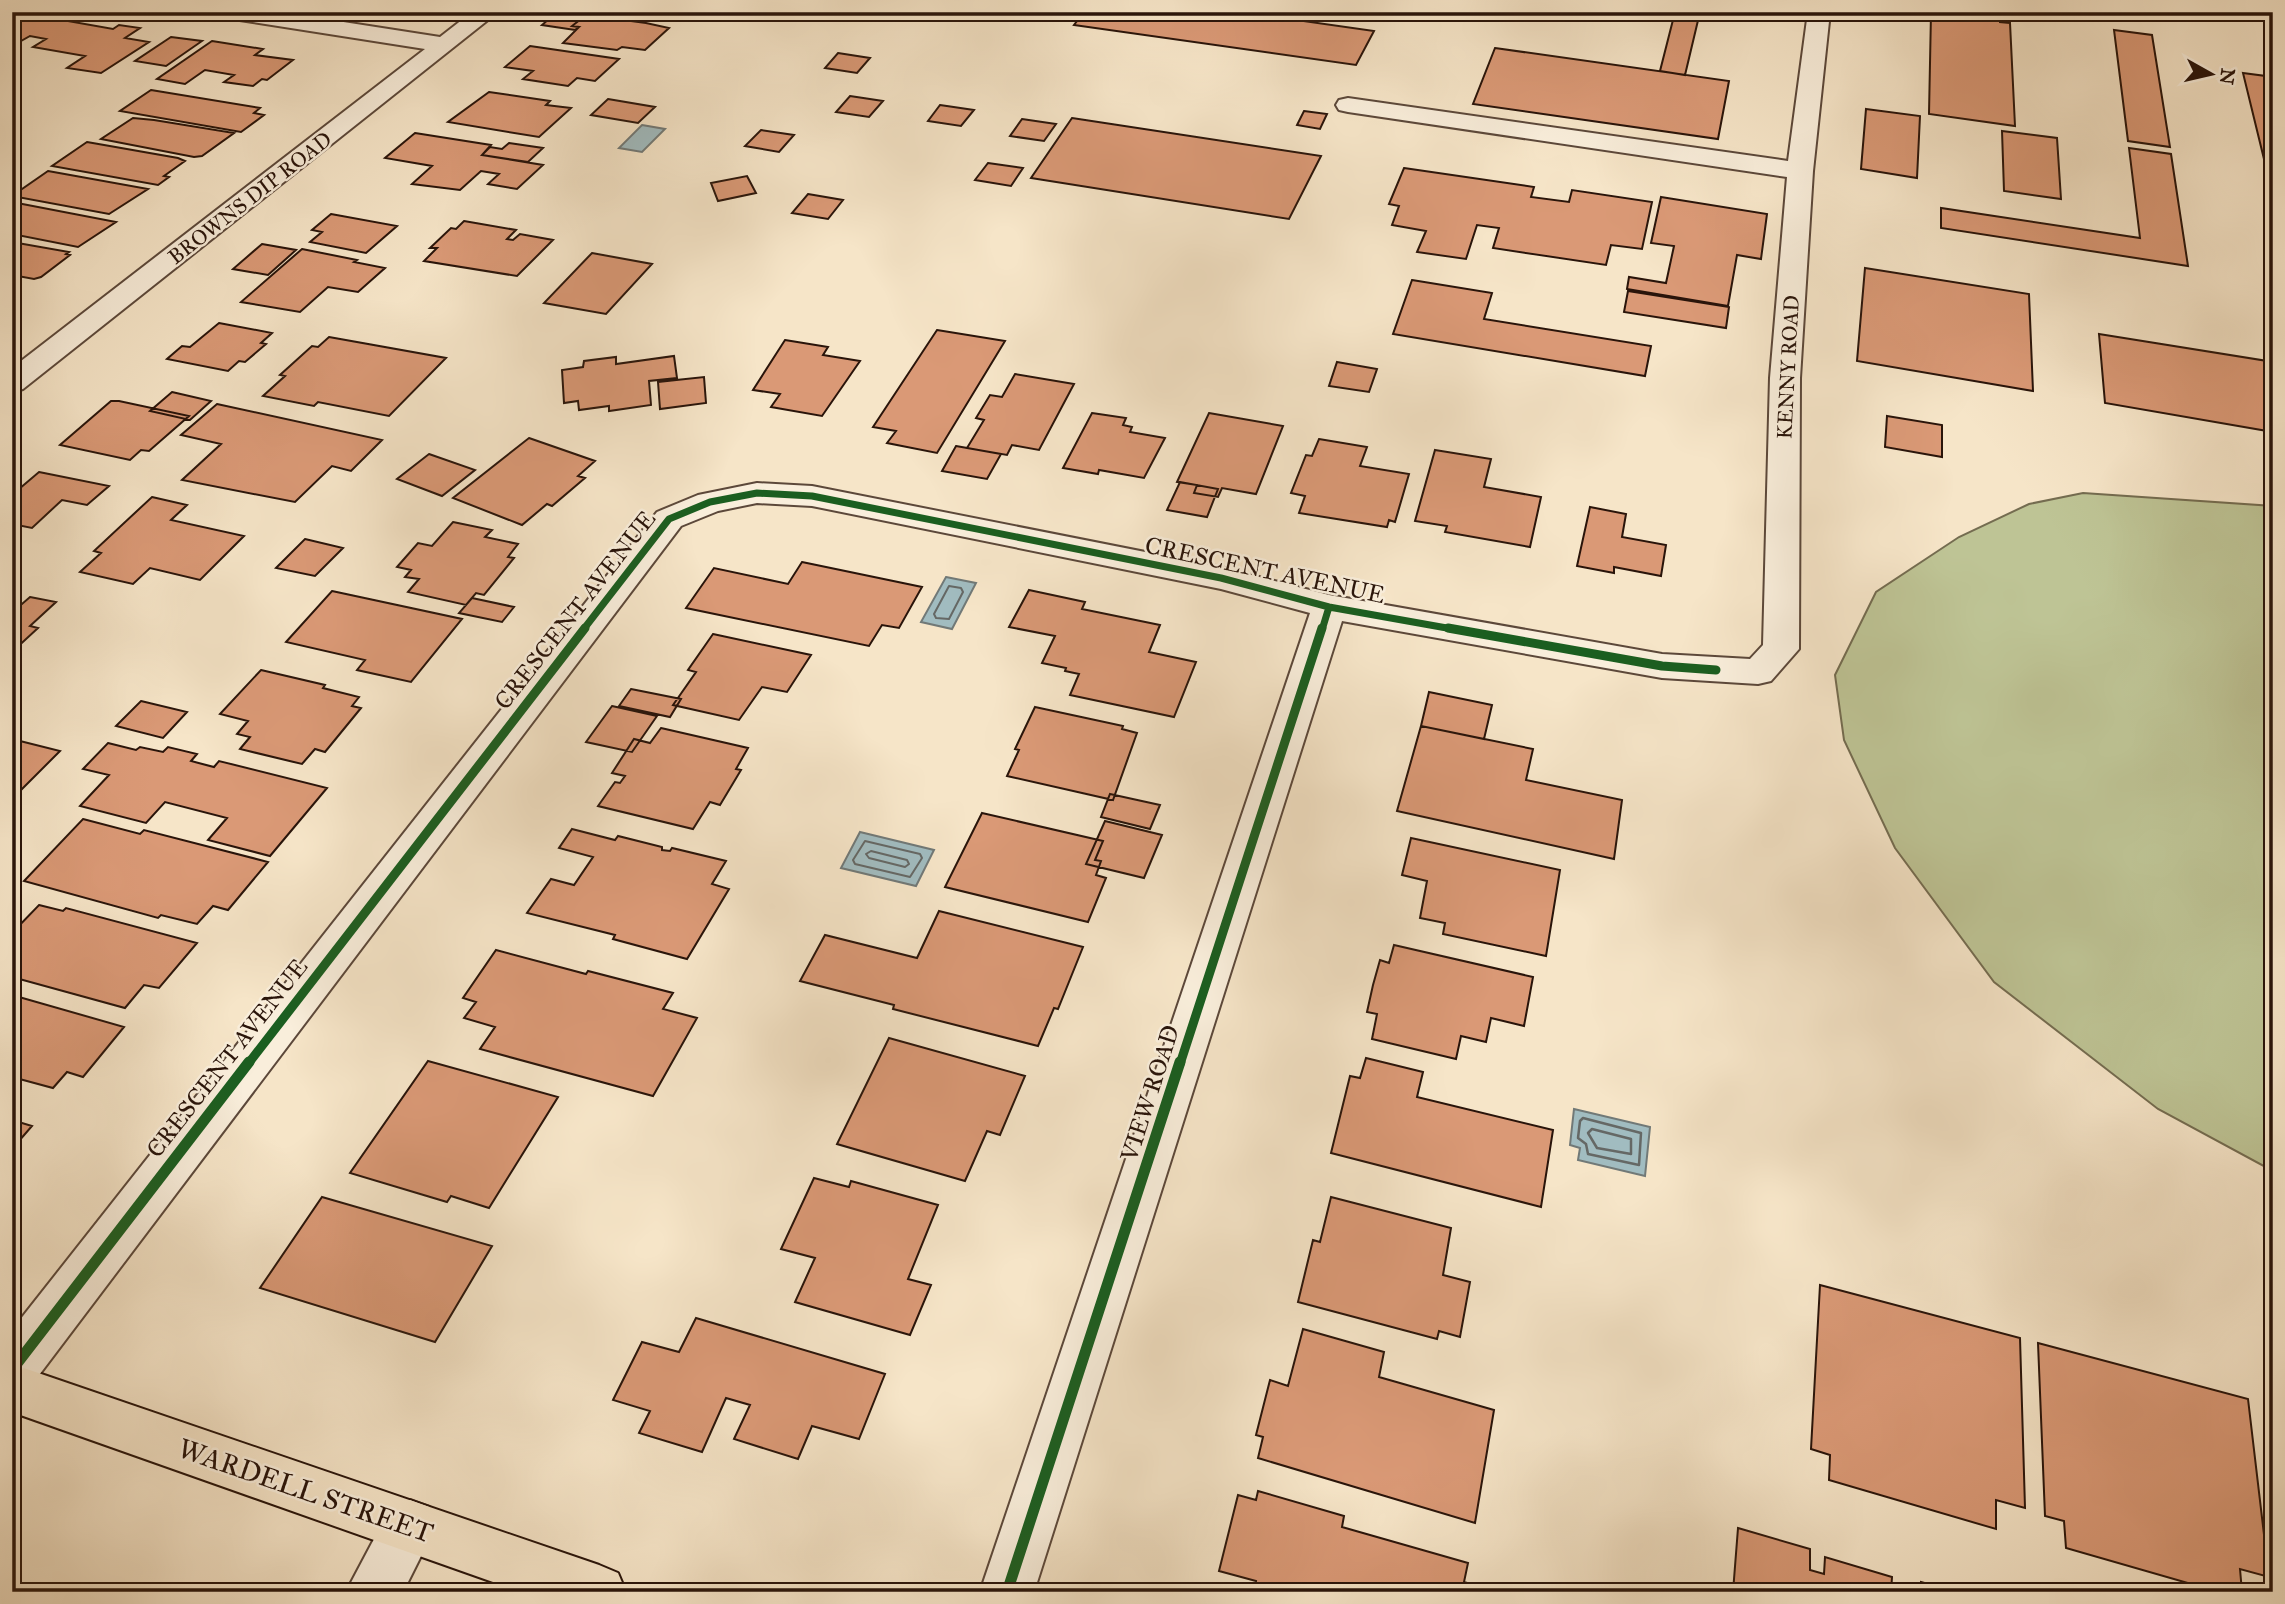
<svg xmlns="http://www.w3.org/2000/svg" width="2285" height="1604" font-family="'IM FELL Great Primer',serif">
<rect width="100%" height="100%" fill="#f6e5c8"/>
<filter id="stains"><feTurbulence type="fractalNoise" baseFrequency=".00286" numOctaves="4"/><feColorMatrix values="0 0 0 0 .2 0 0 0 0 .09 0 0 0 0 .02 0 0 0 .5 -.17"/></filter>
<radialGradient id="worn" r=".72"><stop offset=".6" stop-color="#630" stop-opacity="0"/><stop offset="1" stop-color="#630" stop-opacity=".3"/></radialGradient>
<path fill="#bec495" stroke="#746c50" stroke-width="2" d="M2083 493 2273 506V1171L2158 1109 1994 982 1895 848 1844 740 1835 675 1876 592 1959 537 2029 504Z"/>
<path fill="#a1bcc0" stroke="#717977" stroke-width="2" d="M642 125 665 129 642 152 619 148Z
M946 577 976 583 952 629 921 622Z
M860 832 934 850 916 886 841 868Z
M1574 1109 1650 1127 1645 1176 1578 1160 1580 1148 1570 1145Z"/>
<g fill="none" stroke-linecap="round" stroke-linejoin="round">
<path stroke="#656865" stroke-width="2" d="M949 586 961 588 963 592 949 619 936 618 934 614Z
M865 841 920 854 922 858 910 877 855 864 853 860Z
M871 851 907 860 909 864 905 867 869 858 866 854Z"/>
<path stroke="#656865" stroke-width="2.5" d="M1583 1118 1641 1133 1639 1165 1588 1154 1586 1144 1578 1138 1580 1121Z
M1592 1129 1631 1139V1154L1597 1148 1588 1133Z"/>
</g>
<path fill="#da9976" stroke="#29140a" stroke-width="2" d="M17 12 113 29 119 25 140 28 125 38 149 42 101 73 67 68 85 56 33 47 46 39 30 36 12 46V13Z
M557 12H559L585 16 572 26 579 27 575 30 542 25Z
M765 12H813L807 19Z
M1084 12H1240L1374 31 1356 65 1074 25Z
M1675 12H1700L1685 75 1660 71Z
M1939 12H2000V22L2010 23 2015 126 1929 114 1931 13Z
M586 15 646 23 669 28 645 50 622 47 617 50 563 43 579 27 572 26Z
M2114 30 2152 35 2170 147 2128 141Z
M171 37 202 41 166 66 135 61Z
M212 41 263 49 255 55 293 60 267 80 262 79 253 86 224 82 234 75 205 70 185 84 157 79Z
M530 46 619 59 595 81 577 78 568 86 523 79 533 71 505 67Z
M1495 48 1729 81 1718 139 1473 104Z
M838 53 870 58 857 73 825 68Z
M2243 73 2273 77V160L2264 159Z
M151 90 260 108 254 113 264 115 241 132 120 111Z
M489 92 550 101 546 105 571 108 539 137 448 122Z
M850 96 883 101 869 117 836 112Z
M608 99 655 107 638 123 591 115Z
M940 105 974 110 961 126 928 121Z
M1866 109 1920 116 1917 178 1861 169Z
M1304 111 1327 114 1320 129 1297 125Z
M133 118 154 120 234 133 202 156 194 157 101 139Z
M1072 118 1321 156 1289 219 1031 178Z
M1022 119 1056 124 1044 141 1010 136Z
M761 130 794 135 779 152 745 146Z
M2002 131 2057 138 2061 199 2004 191Z
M415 133 491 145 482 155 543 165 517 189 488 184 499 174 481 171 460 190 412 184 432 166 385 158Z
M87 142 178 158 185 161 164 176 169 177 158 185 52 166Z
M509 143 543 148 528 162 482 155 490 147 502 149Z
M2129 148 2171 154 2188 266 1941 228V208L2140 238Z
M988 163 1023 168 1011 186 975 180Z
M1404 168 1534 187 1531 197 1569 202 1572 190 1652 202 1642 249 1611 245 1606 265 1493 248 1499 228 1477 225 1466 259 1417 252 1426 231 1392 225 1399 206 1389 204Z
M48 171 148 189 109 214 12 196Z
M747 176 756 193 718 201 711 183Z
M808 194 843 200 828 219 792 213Z
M1661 197 1767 214 1761 259 1737 255 1728 306 1627 289 1629 277 1666 283 1674 246 1651 243Z
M12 202 116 222 78 247 12 234Z
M331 214 397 226 366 253 310 242 322 232 312 230Z
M464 221 516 230 507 239 513 240 520 234 553 240 517 276 424 261 437 248H430L451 228 456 229Z
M12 242 69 252 66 254 70 255 41 277 34 279 12 275Z
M262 244 296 250 268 275 233 269Z
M302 249 357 260 354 262 385 268 358 292 328 287 300 312 241 302Z
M592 253 652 264 606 314 544 303Z
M1865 268 2029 294 2033 391 1857 361Z
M1412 280 1492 293 1484 319 1651 346 1645 376 1393 334Z
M1628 291 1729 307 1726 328 1624 312Z
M219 323 272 333 261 343 266 344 245 362 239 361 228 371 167 359 182 346 190 347Z
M937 330 1005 341 937 453 887 443 896 431 873 427Z
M2099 334 2267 361 2273 389V432L2105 403Z
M329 337 446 358 389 416 318 402 314 406 263 396 285 376 280 375 312 346 318 347Z
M785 340 828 347 823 355 860 361 822 416 771 407 780 394 753 390Z
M674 356 677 378 649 381 651 405 609 411V406L579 410 578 401 564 403 562 370 583 367 584 361 616 357V364Z
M1337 362 1377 369 1369 392 1329 386Z
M1015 374 1074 384 1039 450 1012 445 1007 455 967 448 984 420 976 418 990 395 1002 397Z
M704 377 706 403 660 409 658 382Z
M172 392 211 401 190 420 150 411Z
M111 401H119L189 416 149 451 141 450 130 460 60 445Z
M217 404 382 440 351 471 332 466 295 502 182 480 221 444 181 435Z
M1092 413 1126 418 1123 425 1132 427 1130 432 1165 438 1144 478 1099 470 1098 474 1063 468Z
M1209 413 1283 426 1256 494 1222 488 1218 497 1194 493 1197 485 1177 482Z
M1887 416 1942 425V457L1885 447Z
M529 438 595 461 578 476 585 478 552 506 547 504 522 525 453 498Z
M1319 439 1367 447 1360 466 1409 474 1395 522 1389 520 1387 527 1299 513 1305 496 1291 493 1306 455 1312 456Z
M956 446 1001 454 987 479 942 471Z
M1435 450 1491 459 1484 487 1541 497 1530 547 1445 532 1447 526 1415 521Z
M429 454 475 470 442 496 397 479Z
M39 472 109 486 87 505 62 500 32 528 12 524V495Z
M1180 482 1218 489 1207 517 1167 510Z
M152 497 187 505 171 520 244 536 200 580 150 568 133 584 80 572 101 553 94 551Z
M1590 507 1626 514 1622 537 1666 545 1661 576 1614 567V573L1577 566Z
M453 522 492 530 485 537 518 544 508 557 514 558 484 595 476 593 466 605 408 592 419 579 405 577 411 570 397 567 418 543 432 546Z
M305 539 343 548 315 576 276 568Z
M802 562 922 587 899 628 882 625 869 646 686 608 714 568 788 584Z
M1029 590 1085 602 1082 609 1160 625 1149 652 1196 662 1174 717 1070 695 1079 674 1065 671 1066 668 1042 663 1055 636 1009 627Z
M332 591 462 619 411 682 357 670 365 660 286 642Z
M30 597 56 602 30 626 38 628 12 652V602L22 604Z
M472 598 514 607 502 622 459 613Z
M713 634 811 655 787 692 762 687 739 720 673 705 696 672 688 670Z
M261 670 325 685 323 688 359 697 352 706 361 708 325 752 315 749 302 764 240 749 250 737 237 734 248 721 220 714Z
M631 689 681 699 670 717 619 706Z
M1429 692 1492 705 1484 739 1421 726Z
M141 701 187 712 163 738 116 726Z
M612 706 657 716 632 752 586 742Z
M1035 707 1123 726 1122 729 1137 733 1113 800 1007 776 1019 750 1015 749Z
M1421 726 1533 749 1526 780 1622 800 1614 859 1397 811Z
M661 728 748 748 736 769 741 770 720 805 710 802 693 829 598 806 615 782 620 783 625 776 612 773 634 739 650 743Z
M12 739 60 751 12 799Z
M108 743 136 750 140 747 163 752 168 747 197 754 191 761 214 767 219 761 327 788 270 856 208 840 227 818 165 802 146 823 80 806 109 775 83 769Z
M1110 794 1160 805 1150 829 1101 817Z
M982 813 1103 841 1095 860 1101 861 1096 875 1106 878 1088 922 945 887Z
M83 819 140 834 144 830 268 862 228 910 213 906 197 924 161 915 158 918 24 881Z
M1105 821 1162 835 1144 878 1086 864Z
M572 829 615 840 618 836 662 847V850L670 851 672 848 726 861 712 884 729 889 687 959 613 939 615 935 527 913 551 879 574 885 593 857 559 848Z
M1411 838 1560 870 1546 956 1443 934 1445 923 1420 918 1427 881 1402 875Z
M39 905 63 911 66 908 197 943 159 988 144 985 125 1008 12 977V933Z
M939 911 1083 947 1058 1009 1054 1008 1038 1046 893 1009 894 1005 800 981 825 935 917 958Z
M1394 945 1533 977 1524 1026 1491 1018 1486 1042 1461 1036 1456 1059 1372 1039 1377 1014 1367 1012 1373 985 1380 960 1389 963Z
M496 950 586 974 588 971 673 993 663 1009 697 1018 653 1096 480 1049 495 1027 464 1018 476 1002 463 998Z
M12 995 124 1027 83 1077 67 1072 53 1088 12 1077Z
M889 1038 1025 1076 1000 1135 987 1131 965 1181 837 1144Z
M1366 1058 1423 1072 1417 1097 1553 1130 1541 1207 1331 1153 1350 1076 1360 1078Z
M428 1061 558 1097 489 1208 451 1196 447 1202 350 1173Z
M12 1120 32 1126 12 1149Z
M814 1178 849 1187 851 1181 938 1205 908 1279 931 1285 910 1335 795 1302 815 1258 781 1249Z
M322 1197 492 1246 435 1342 260 1288Z
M1331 1197 1451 1228 1443 1275 1470 1282 1460 1337 1439 1331 1437 1339 1298 1302 1313 1240 1320 1242Z
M1820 1285 2020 1338 2025 1508 1996 1500V1529L1829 1480 1830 1455 1811 1449Z
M696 1318 885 1374 859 1439 812 1426 798 1459 734 1439 750 1405 726 1398 702 1452 639 1433 650 1411 613 1400 642 1342 679 1352Z
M1303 1329 1384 1352 1379 1377 1494 1410 1475 1523 1258 1458 1263 1437 1256 1435 1270 1380 1288 1386Z
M2038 1343 2248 1399 2269 1577 2240 1569 2242 1592H2219L2066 1548 2064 1521 2045 1516Z
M1258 1491 1344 1516 1342 1527 1468 1563 1464 1582 1496 1592H1254L1256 1581 1219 1571 1238 1495 1256 1500Z
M1738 1528 1810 1549V1570L1824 1574 1825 1557 1892 1577 1891 1592H1733Z
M1921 1582 1956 1592H1921Z"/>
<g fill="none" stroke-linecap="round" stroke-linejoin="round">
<defs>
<path id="minor" d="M222 12H279L440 37 472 12H498L23 389 12 392V368L425 49 233 19 225 17Z
M1808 12H1830L1813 171 1800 378 1799 649 1771 681 1758 684 1662 678 1342 621 1034 1592H980L1310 613 1221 589 812 506 757 503 718 511 681 526 30 1387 12 1394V1330L657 512 698 495 757 483 812 486 1221 567 1329 595 1662 654 1750 659 1763 645 1770 378 1787 177 1348 112 1339 110 1336 105 1339 100 1348 98 1788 161Z
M410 1500 429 1507 436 1526 403 1592H346L391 1507Z"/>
<path id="highway" d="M12 1364 599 1565 618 1573 626 1592H521L12 1412Z"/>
</defs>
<use href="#minor" stroke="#5c483a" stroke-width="4"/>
<use href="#highway" stroke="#29140a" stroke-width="4"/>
<use href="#minor" fill="#f9eedb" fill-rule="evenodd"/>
<use href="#highway" fill="#f6e5c8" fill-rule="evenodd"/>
<defs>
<path id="cycleway-far2" d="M583 630 669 519 710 502 757 493 812 496 1221 578 1329 607 1458 630
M1322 630 1329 607"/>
<path id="cycleway-far1" d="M1448 628 1662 666 1716 670
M248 1064 585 628
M1180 1064 1322 628"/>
<path id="cycleway" d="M12 1370 249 1062
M1007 1592 1180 1062"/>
</defs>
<use href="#cycleway-far2" stroke="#f9eedb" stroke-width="10"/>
<use href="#cycleway-far1" stroke="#f9eedb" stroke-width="13"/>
<use href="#cycleway" stroke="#f9eedb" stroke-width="16"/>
<use href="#cycleway-far2" stroke="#1b5e20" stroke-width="7"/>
<use href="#cycleway-far1" stroke="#1b5e20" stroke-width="9"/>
<use href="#cycleway" stroke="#1b5e20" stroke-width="11"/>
</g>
<g text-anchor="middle" stroke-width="5" stroke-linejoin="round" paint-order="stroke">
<g font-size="21" fill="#29140a" stroke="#f9eedb">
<text transform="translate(250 198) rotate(-38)" y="7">BROWNS DIP ROAD</text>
<text transform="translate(1788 367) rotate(-87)" y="7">KENNY ROAD</text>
</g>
<g font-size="24" fill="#29140a" stroke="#f9eedb">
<text transform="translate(1265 570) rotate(12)" y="8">CRESCENT AVENUE</text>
<text transform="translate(575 610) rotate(-52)" y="8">CRESCENT AVENUE</text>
<text transform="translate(227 1058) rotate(-52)" y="8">CRESCENT AVENUE</text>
<text transform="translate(1150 1093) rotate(-72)" y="8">VIEW ROAD</text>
</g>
<g font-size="28" fill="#29140a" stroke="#f9eedb">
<text transform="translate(306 1490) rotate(19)" y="10">WARDELL STREET</text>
</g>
</g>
<rect width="2285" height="1604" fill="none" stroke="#f6e5c8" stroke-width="42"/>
<rect x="14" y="14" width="2257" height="1576" fill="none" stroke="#29140a" stroke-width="3.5"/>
<rect x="21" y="21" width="2243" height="1562" fill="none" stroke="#29140a" stroke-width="2"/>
<g transform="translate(2211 74) rotate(98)" stroke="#f9eedb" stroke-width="5" paint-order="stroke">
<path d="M0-5L12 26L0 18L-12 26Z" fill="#29140a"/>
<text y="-10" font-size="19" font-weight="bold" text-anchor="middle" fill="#29140a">N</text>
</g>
<rect width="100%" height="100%" filter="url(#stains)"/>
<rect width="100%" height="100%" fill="url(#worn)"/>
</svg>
